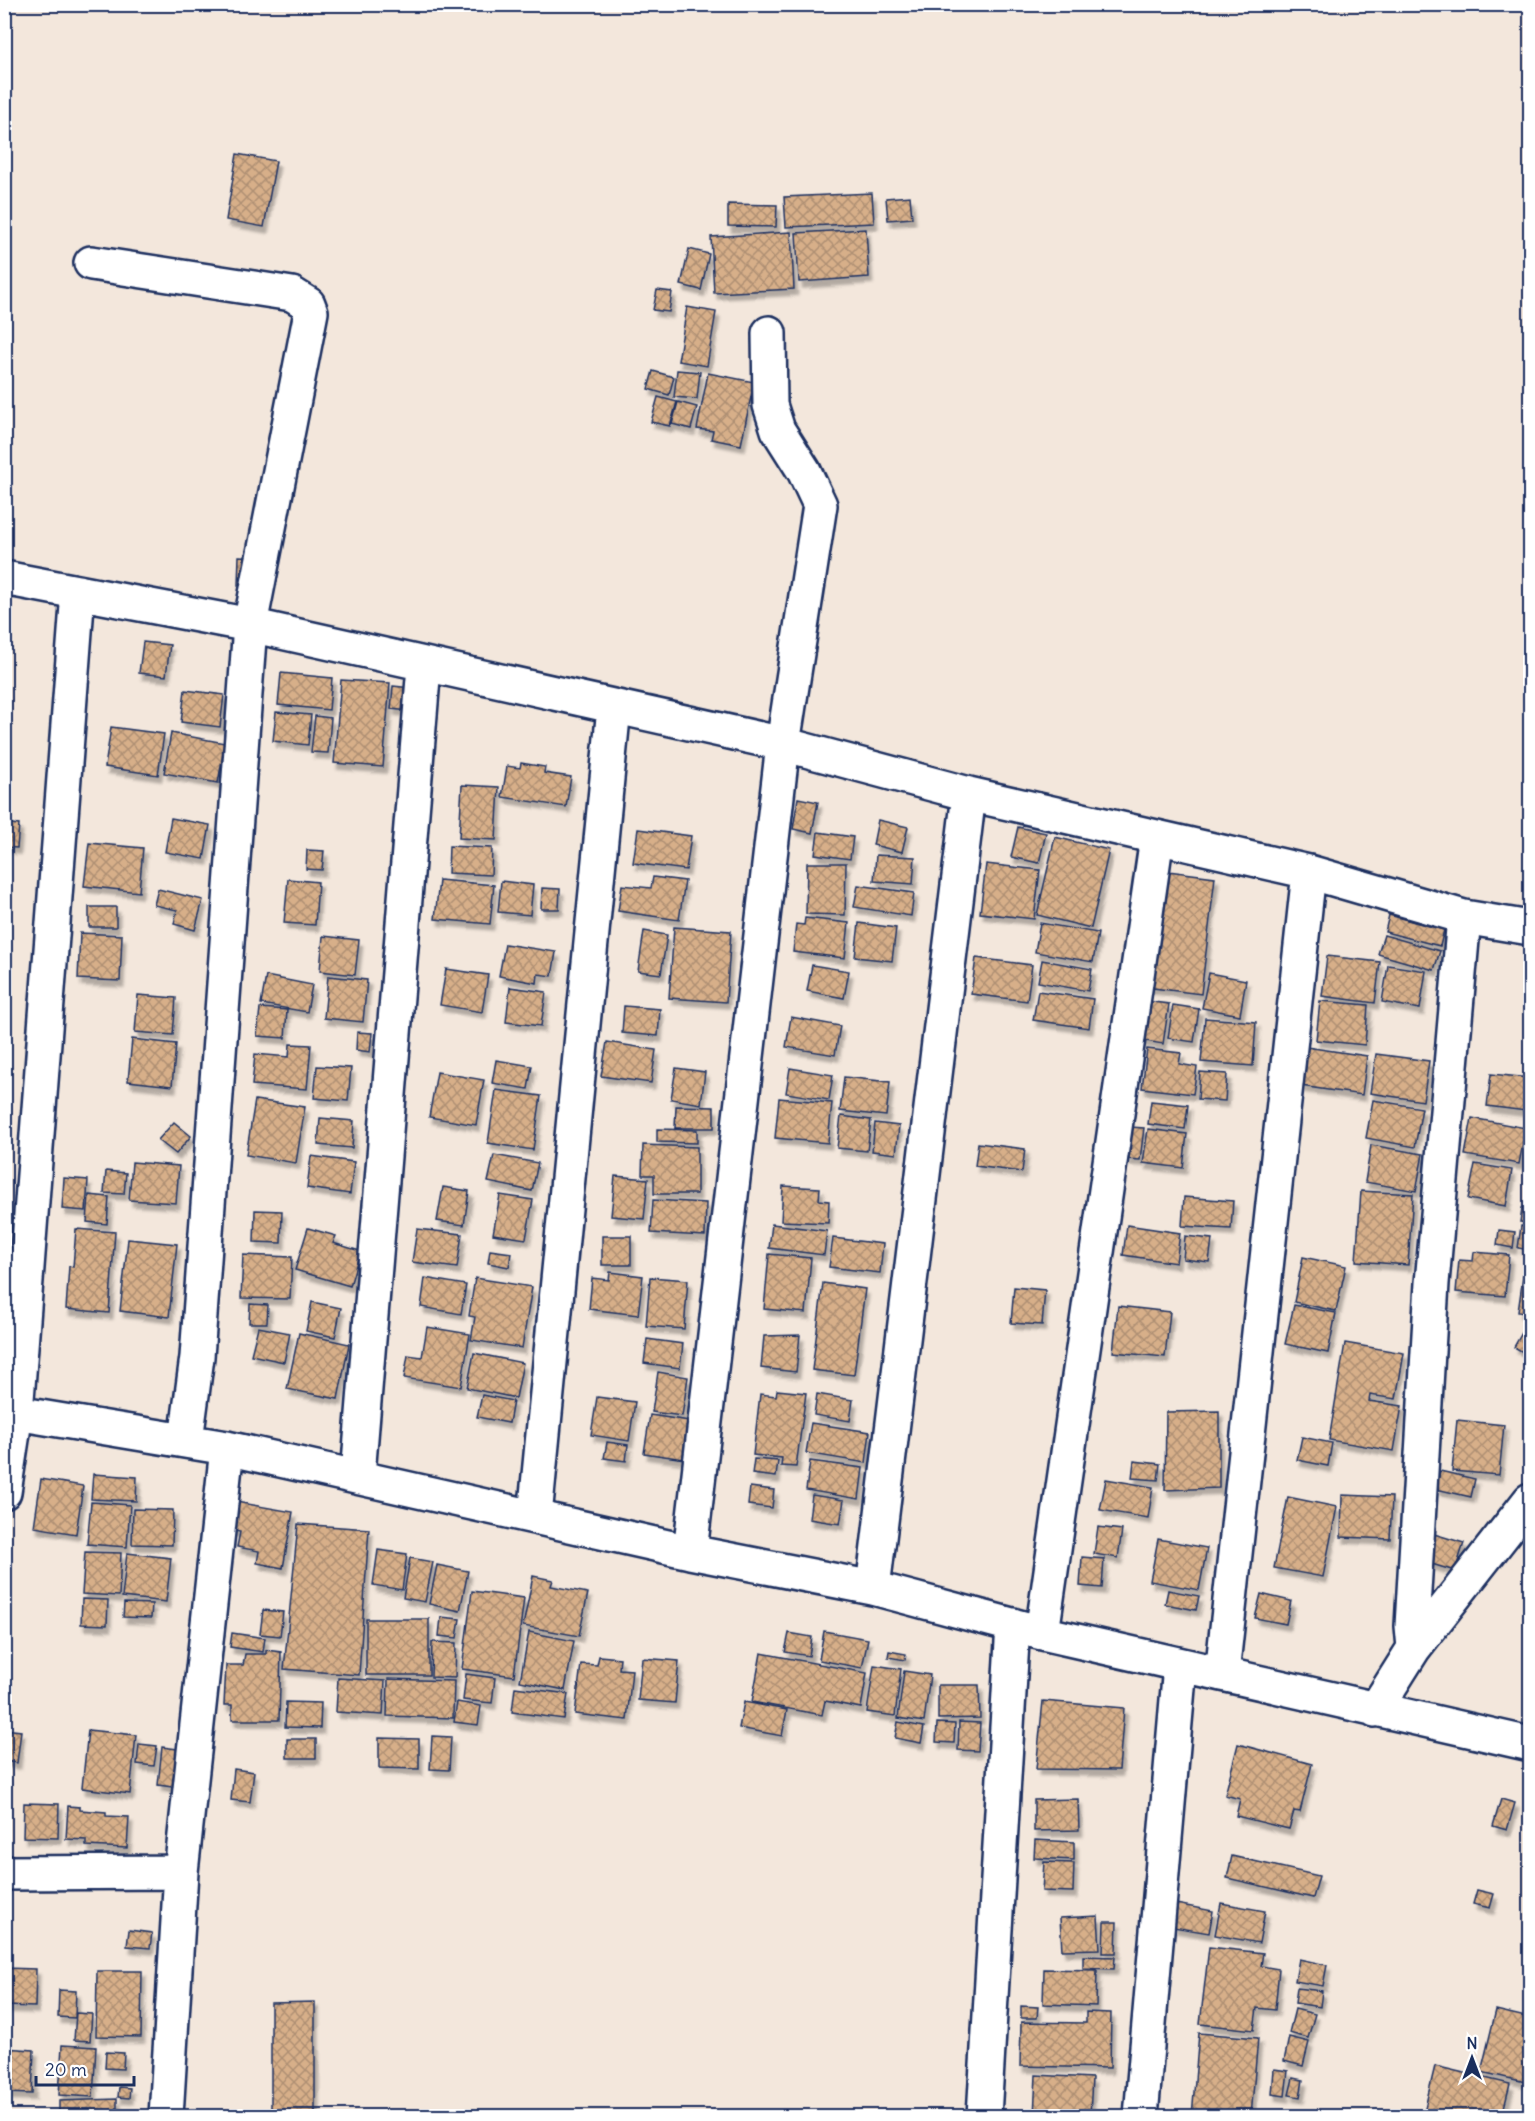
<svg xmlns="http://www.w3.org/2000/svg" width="1535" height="2121" font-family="Delius,sans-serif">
<defs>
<pattern id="building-cross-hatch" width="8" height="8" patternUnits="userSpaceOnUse" patternTransform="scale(1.5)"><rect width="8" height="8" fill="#d7af89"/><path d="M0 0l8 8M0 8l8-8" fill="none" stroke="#ae8f73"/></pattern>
<filter id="shadow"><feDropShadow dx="3.5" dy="6" stdDeviation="1.5" flood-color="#0004"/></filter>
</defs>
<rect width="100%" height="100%" fill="#f3e7dc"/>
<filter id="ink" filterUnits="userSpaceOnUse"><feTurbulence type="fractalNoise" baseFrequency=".0167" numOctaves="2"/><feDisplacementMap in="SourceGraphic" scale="12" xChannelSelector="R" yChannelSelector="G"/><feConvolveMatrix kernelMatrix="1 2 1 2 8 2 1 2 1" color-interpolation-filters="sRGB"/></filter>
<g filter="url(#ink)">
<path fill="url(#building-cross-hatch)" stroke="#1b2f5e" stroke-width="1.5" filter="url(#shadow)" d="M237 154 276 161 264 227 226 220Z
M872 193 874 223 786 227 784 197Z
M910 196 912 218 888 220 886 198Z
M728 204 777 205 776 227 728 226Z
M866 229 869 277 799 282 796 233Z
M791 232 794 289 714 293 711 237Z
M689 249 709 254 701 290 681 285Z
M657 290 672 292 669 312 653 310Z
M687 307 716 312 707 366 678 361Z
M677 370 700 372 697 399 674 397Z
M653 371 674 377 669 395 648 389Z
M708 373 754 382 741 445 711 439 713 431 697 429Z
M658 397 677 402 670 426 651 422Z
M678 402 697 407 691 429 672 424Z
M239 556 257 557 255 586 238 585Z
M143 642 170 645 166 676 139 673Z
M281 673 332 678 329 710 278 705Z
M341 680 390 683 383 767 334 763Z
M393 686 411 688 409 711 391 709Z
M185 690 224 695 220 727 181 722Z
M276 712 311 715 308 745 273 741Z
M315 716 331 718 328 753 311 752Z
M111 727 164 734 158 775 105 767Z
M171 733 225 743 218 783 164 773Z
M521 763 545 767 544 773 571 777 566 807 502 797 507 766 520 768Z
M462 785 499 787 496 840 459 838Z
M798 798 818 802 812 833 793 829Z
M171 818 210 825 204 859 165 852Z
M878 820 908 827 902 852 873 845Z
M4 823 19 825 17 848 4 847Z
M1018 827 1046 833 1039 863 1011 857Z
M638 829 691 836 686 870 633 863Z
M818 832 853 837 850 859 815 854Z
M1055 837 1109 850 1091 928 1037 915Z
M89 843 143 848 139 892 84 886Z
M449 846 492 848 491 875 448 873Z
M307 850 324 851 322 870 306 869Z
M876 855 915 857 913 884 874 881Z
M807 863H846L845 915 806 914Z
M986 864 1040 870 1034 919 980 913Z
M1160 870 1215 877 1201 994 1145 987Z
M653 877 685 881 679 920 618 911 622 885 651 888Z
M288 879 318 882 315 925 284 923Z
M439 880 494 885 490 924 435 919Z
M501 881 533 885 530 915 498 912Z
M858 885 914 893 911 916 854 907Z
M542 888 560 889 559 909H541Z
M158 889 203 900 195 930 174 924 177 910 154 905Z
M89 907H116V927H89Z
M1389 915 1444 930 1440 946 1385 932Z
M805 918 849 923 845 958 793 952 796 924 804 925Z
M859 923 896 928 892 961 855 957Z
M1040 923 1098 933 1093 962 1035 952Z
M674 927 731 931 726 1002 669 998Z
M644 931 667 935 661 974 638 971Z
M80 933 122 935 120 981 78 979Z
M1384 935 1440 951 1434 970 1378 954Z
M323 936 359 940 355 975 320 971Z
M505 944 556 952 552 976 538 974 537 983 499 976Z
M1327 956 1380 962 1375 1003 1322 996Z
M976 958 1032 965 1027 1001 971 994Z
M1042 960 1092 969 1088 991 1038 982Z
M812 965 849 971 844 998 807 991Z
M1388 965 1426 971 1420 1009 1382 1002Z
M446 969 488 975 482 1012 440 1005Z
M1209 973 1246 980 1240 1015 1202 1008Z
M266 976 312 985 307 1012 261 1004Z
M328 976 367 980 363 1022 324 1018Z
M510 987 546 992 541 1026 506 1022Z
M1038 991 1093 999 1089 1028 1033 1020Z
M138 995 176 998 173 1035 135 1032Z
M1145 1001 1169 1004 1163 1044 1139 1040Z
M1320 1001 1368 1005 1365 1045 1316 1040Z
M1173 1005 1199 1009 1194 1042 1168 1038Z
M624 1006 660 1009 658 1036 622 1033Z
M260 1008 287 1010 285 1038 257 1036Z
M791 1017 840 1026 835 1055 786 1047Z
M1205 1018 1256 1022 1253 1066 1201 1062Z
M357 1032 372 1033 370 1052 356 1050Z
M132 1039 176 1044 172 1086 128 1081Z
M607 1042 656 1050 651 1083 601 1076Z
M290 1044 311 1045 307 1089 252 1085 255 1054 289 1057Z
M1306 1047 1367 1056 1362 1095 1301 1086Z
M1147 1049 1181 1053 1179 1064 1197 1067 1193 1094 1142 1088Z
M1376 1054 1429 1061 1423 1101 1370 1093Z
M496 1060 532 1066 528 1089 492 1083Z
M317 1066 351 1068 348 1101 314 1098Z
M676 1068 705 1072 701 1104 671 1099Z
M790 1068 833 1075 829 1100 786 1093Z
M437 1072 484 1080 476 1125 429 1117Z
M1200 1072 1227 1074 1225 1101 1198 1099Z
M1491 1074 1530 1078 1526 1111 1487 1106Z
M844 1077 890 1082 886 1116 840 1111Z
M496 1090 541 1096 533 1150 488 1143Z
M779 1098 832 1103 828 1143 775 1138Z
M255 1100 305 1107 296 1163 246 1155Z
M1373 1100 1422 1108 1415 1147 1366 1138Z
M1151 1101 1188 1105 1185 1129 1148 1124Z
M676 1106 714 1107V1128H675Z
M841 1116 871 1120 867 1151 837 1148Z
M320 1118 354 1121 352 1148 318 1145Z
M1472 1118 1526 1128 1519 1164 1465 1155Z
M174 1122 191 1136 176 1154 158 1140Z
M875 1123 899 1126 896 1154 872 1151Z
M1130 1127 1144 1128 1140 1160 1126 1159Z
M657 1129 697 1130V1143L657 1142Z
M1148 1129 1187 1134 1183 1168 1143 1163Z
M978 1143 1025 1149 1022 1172 975 1166Z
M643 1145 697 1147V1194H654V1175H642Z
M1371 1145 1423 1154 1416 1191 1365 1182Z
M494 1155 538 1163 532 1191 488 1182Z
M311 1156 354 1162 350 1194 307 1188Z
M132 1162 179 1166 176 1203 129 1200Z
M1475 1164 1512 1170 1506 1206 1468 1199Z
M106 1171 126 1173 124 1194 104 1193Z
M615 1176 648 1179 644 1219 611 1216Z
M64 1178 88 1180 86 1211 62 1209Z
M783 1186 820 1188 819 1200 829 1201 828 1223 781 1221Z
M443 1187 469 1191 464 1225 437 1221Z
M1361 1191 1413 1194 1408 1265 1356 1261Z
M89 1195 109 1197 107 1224 87 1222Z
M500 1195 533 1200 526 1239 493 1234Z
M1184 1197 1233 1201 1231 1229 1182 1226Z
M653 1200 706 1203 705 1236 651 1233Z
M1522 1208 1530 1209V1223L1520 1222Z
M255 1210 282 1211 281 1243 254 1242Z
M772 1224 827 1231 824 1255 769 1248Z
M1127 1225 1180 1233 1176 1263 1123 1255Z
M1521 1226 1530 1227V1250L1518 1248Z
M308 1228 336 1236 333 1243 360 1251 350 1286 295 1270Z
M76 1229 115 1232 109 1313 66 1309 69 1266 73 1267Z
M417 1229 462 1234 457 1268 412 1262Z
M1499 1230 1515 1232 1513 1248 1497 1245Z
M602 1236H631V1265H602Z
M1185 1236 1212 1239 1209 1262 1183 1259Z
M833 1238 883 1244 880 1273 829 1267Z
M128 1239 177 1244 169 1317 120 1311Z
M490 1250 511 1253 509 1267 488 1263Z
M1474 1252 1509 1255 1505 1296 1456 1292 1459 1260 1473 1261Z
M769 1254 811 1258 806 1313 764 1309Z
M243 1255 292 1257 290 1299 241 1298Z
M1303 1257 1346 1266 1336 1311 1294 1302Z
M1525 1263 1530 1264V1314L1518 1312Z
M610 1272 643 1276 638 1315 589 1309 592 1278 609 1280Z
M650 1277 688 1280 684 1329 646 1326Z
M425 1278 466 1285 461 1314 421 1307Z
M475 1278 532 1287 522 1348 471 1340 475 1317 469 1316Z
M823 1283 865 1289 854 1375 812 1370Z
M1014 1287 1045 1290 1042 1325 1011 1323Z
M312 1302 341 1308 335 1337 306 1331Z
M250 1304 268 1305 267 1323H249Z
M1294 1305 1336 1313 1328 1353 1285 1344Z
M1118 1306 1170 1312 1165 1357 1113 1352Z
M1527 1324 1530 1326V1356L1514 1347Z
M258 1327 290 1333 284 1362 251 1355Z
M427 1327 470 1334 461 1387 404 1378 408 1355 422 1357Z
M299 1333 349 1344 338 1399 287 1389Z
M800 1335 796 1372 761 1368 764 1336Z
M647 1339 683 1344 680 1368 644 1363Z
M1345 1343 1404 1353 1396 1399 1370 1395 1369 1401 1402 1406 1394 1451 1329 1440Z
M474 1353 523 1363 516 1398 467 1388Z
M658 1372 688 1377 682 1416 652 1412Z
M777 1390 806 1393 796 1467 781 1466 782 1458 753 1455 760 1394 776 1396Z
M817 1394 853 1400 850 1421 814 1415Z
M482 1395 513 1401 509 1423 477 1417Z
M597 1397 635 1402 629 1441 591 1435Z
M1219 1411V1488L1165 1490 1166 1412Z
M650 1415 689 1421 684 1459 644 1453Z
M1457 1420 1504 1425 1499 1475 1452 1471Z
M811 1423 870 1432 866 1463 806 1453Z
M1302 1437 1332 1443 1328 1466 1297 1460Z
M607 1442 628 1445 626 1461 604 1458Z
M754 1459 778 1461 776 1477 752 1474Z
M810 1461 863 1468 859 1499 806 1490Z
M1134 1461 1160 1464 1158 1480 1132 1478Z
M1440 1471 1475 1479 1471 1497 1436 1489Z
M93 1474 137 1477 136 1501 91 1499Z
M41 1479 83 1486 76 1534 34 1527Z
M1106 1479 1153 1487 1148 1518 1100 1510Z
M750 1487 774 1490 772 1508 748 1505Z
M812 1495 844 1500 840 1524 809 1519Z
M1342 1495 1392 1497 1390 1539 1341 1537Z
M1288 1497 1337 1507 1323 1577 1274 1568Z
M91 1502 130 1505 127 1547 87 1544Z
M236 1502 293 1512 283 1568 257 1563 259 1551 237 1547 240 1532 231 1530Z
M133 1509 173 1510 172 1545 132 1544Z
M298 1524 369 1529 359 1675 284 1669Z
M1098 1527 1122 1530 1118 1558 1094 1554Z
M1434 1534 1464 1543 1455 1571 1425 1562Z
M1158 1539 1207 1548 1199 1590 1150 1581Z
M378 1550 407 1554 402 1590 373 1585Z
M85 1552 121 1553 119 1596 82 1594Z
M127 1553 171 1558 166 1602 122 1597Z
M1082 1557 1104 1559 1102 1588 1080 1586Z
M410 1558 433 1562 425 1602 403 1598Z
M437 1565 468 1571 460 1611 429 1604Z
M533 1576 553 1580 551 1586 588 1593 579 1636 523 1626Z
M1168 1590 1199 1596 1196 1610 1165 1604Z
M472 1591 524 1598 514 1676 462 1669Z
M1261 1594 1291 1601 1286 1624 1255 1618Z
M82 1599 108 1600 107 1625 81 1624Z
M124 1603 152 1604 151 1618 123 1617Z
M263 1610 283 1612 280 1636 260 1634Z
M441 1617 460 1619 457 1638 439 1636Z
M366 1619H429V1675H366Z
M824 1631 868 1639 862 1668 819 1660Z
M529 1632 574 1641 565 1690 520 1681Z
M232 1633 265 1638 263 1652 230 1647Z
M789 1633 812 1637 809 1656 785 1652Z
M432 1642 456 1643 455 1678 431 1677Z
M266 1650 281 1652 279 1720H232V1705H224L226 1665H243L245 1654H266Z
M889 1651 906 1654 905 1660 888 1657Z
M761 1653 867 1673 861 1708 825 1701 822 1715 752 1702Z
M599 1656 620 1658 619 1669 632 1670 627 1720 575 1714 581 1664 597 1665Z
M642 1658 679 1661 675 1703 638 1700Z
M874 1665 901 1669 895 1716 867 1712Z
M904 1671 930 1675 924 1722 898 1718Z
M466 1674 495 1678 492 1703 463 1700Z
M338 1678 385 1681 383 1715 336 1712Z
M388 1679 454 1681 453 1718 387 1716Z
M938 1685H979L980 1718 938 1719Z
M515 1687 568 1694 564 1719 512 1712Z
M1043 1701 1124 1708 1119 1770 1036 1769Z
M286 1702 321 1703 320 1728 285 1727Z
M457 1702 481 1706 478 1725 454 1722Z
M744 1702 787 1710 782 1736 739 1728Z
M898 1722 924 1727 921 1743 895 1738Z
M959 1722 980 1723 978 1751 958 1750Z
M937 1723 955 1724 954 1743 936 1742Z
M4 1729 21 1731 17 1763 4 1761Z
M88 1730 136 1735 130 1794 82 1788Z
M432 1736 451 1737 449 1770 430 1769Z
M379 1738 419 1739V1769L379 1768Z
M287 1739H316V1758H287Z
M139 1744 157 1746 154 1766 137 1764Z
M1238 1744 1312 1764 1300 1812 1294 1811 1289 1829 1236 1816 1240 1799 1225 1795Z
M162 1747 185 1750 180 1788 158 1785Z
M234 1769 254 1772 250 1802 231 1800Z
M1078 1799 1079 1830 1034 1831V1800Z
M1501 1799 1515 1803 1507 1830 1493 1826Z
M24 1803 59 1804 58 1838 23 1837Z
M68 1806 80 1807V1810L106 1812V1816L129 1817 127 1848 86 1846V1840L66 1839Z
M1035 1840 1074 1842V1860L1034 1858Z
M1232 1856 1319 1876 1313 1898 1227 1878Z
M1044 1862 1074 1863 1073 1892 1042 1891Z
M1477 1890 1494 1894 1490 1908 1473 1904Z
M1221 1903 1265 1911 1259 1943 1215 1935Z
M1176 1904 1213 1911 1209 1933 1173 1927Z
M1098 1916 1100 1949 1062 1950 1060 1918Z
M1104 1922H1117L1116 1953H1103Z
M129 1930 152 1933 150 1948 127 1946Z
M1209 1947 1263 1953 1261 1966 1279 1969 1275 2010 1257 2008 1254 2030 1200 2024Z
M1083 1956 1115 1957 1114 1969 1083 1968Z
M1299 1959 1327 1965 1323 1986 1295 1981Z
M4 1968 36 1969 35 2007 4 2006Z
M1044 1969 1097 1970 1096 2006 1043 2004Z
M97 1971H142L141 2037 96 2036Z
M1297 1988 1322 1991 1320 2007 1295 2003Z
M59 1990 76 1991 75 2018 58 2017Z
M315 2002V2116H271V2003Z
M1021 2006 1038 2007 1037 2018H1021Z
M1295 2009 1315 2014 1308 2038 1289 2033Z
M1496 2010 1530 2018V2083L1481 2072Z
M1086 2012 1111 2013 1110 2068 1020 2066 1021 2022 1086 2023Z
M76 2013 92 2014 90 2041 74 2040Z
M1199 2033 1258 2038 1251 2116H1192Z
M1289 2037 1309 2042 1303 2066 1284 2061Z
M62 2045 96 2047 93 2097 59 2095Z
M4 2048 34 2050 32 2094 4 2093Z
M106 2052 124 2053 123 2069 105 2068Z
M1435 2066 1510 2084 1502 2116H1423Z
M1274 2069 1288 2071 1285 2096 1272 2094Z
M1036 2075 1092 2078 1090 2116H1034Z
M1293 2078 1303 2080 1300 2097 1289 2095Z
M119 2087 130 2088 129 2098 118 2097Z
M117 2099V2116H59V2101Z"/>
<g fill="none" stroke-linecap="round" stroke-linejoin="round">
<defs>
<path id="minor" d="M91 263 292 294 308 304 311 312 250 625 197 1357 186 1440
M4 578 250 625 783 744 969 794 1309 872 1464 917 1530 928
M4 1411 227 1448 690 1552 873 1588 1042 1633 1530 1744
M358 1475 424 666
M4 1492 16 1413 78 592
M535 1516 614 707
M690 1552 783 744 820 505 804 471 778 430 770 405 769 333
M873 1588 969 794
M1042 1633 1157 837
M1414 1648 1412 1626 1432 1283 1464 917
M1222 1674 1309 872
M1375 1710 1414 1648 1530 1500
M4 1873 181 1872
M166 2116 181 1872 227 1448
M984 2116 1013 1625
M1141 2116 1180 1665"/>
</defs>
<use href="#minor" stroke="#1b2f5e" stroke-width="38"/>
<use href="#minor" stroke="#fff" stroke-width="33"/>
</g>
</g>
<rect width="1535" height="2121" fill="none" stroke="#fff" stroke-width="24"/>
<rect x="12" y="12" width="1511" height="2097" fill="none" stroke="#1b2f5e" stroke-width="2" filter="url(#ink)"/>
<g transform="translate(1472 2058)" stroke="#ffffff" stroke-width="4.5" paint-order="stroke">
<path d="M0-4.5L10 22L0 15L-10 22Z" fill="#1b2f5e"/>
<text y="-9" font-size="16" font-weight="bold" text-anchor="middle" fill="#1b2f5e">N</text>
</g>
<path d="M36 2076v9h98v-9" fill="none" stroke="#1b2f5e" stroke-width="3"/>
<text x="45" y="2076" font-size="18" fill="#1b2f5e" stroke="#ffffff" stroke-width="4.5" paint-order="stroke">20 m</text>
</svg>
